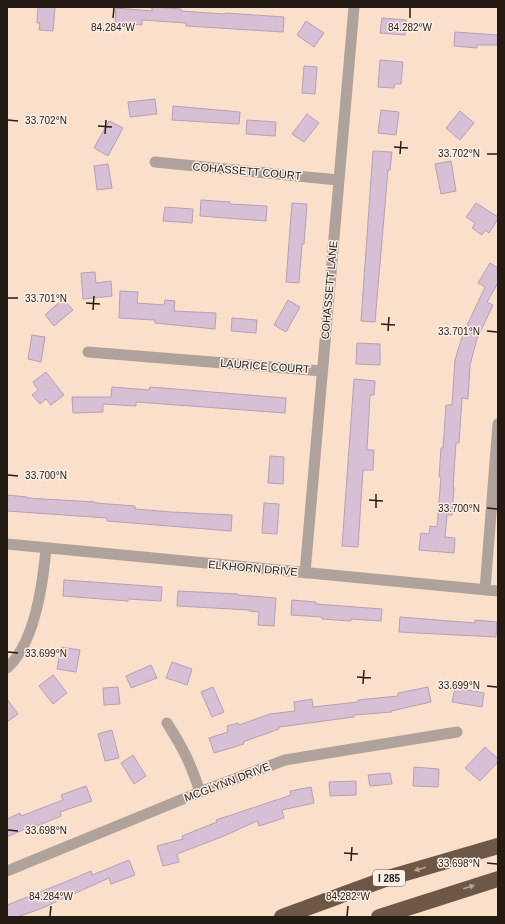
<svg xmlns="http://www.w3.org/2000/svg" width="505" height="924" font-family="Arial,sans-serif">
<rect width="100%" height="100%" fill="#fadfcb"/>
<path fill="#d7bfd6" stroke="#b7a0b6" d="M38 7H55L53 31 39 30 40 23H37Z
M152 7 181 9V11L225 14V13L284 17 283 32 186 26V23L142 20V25L115 23 116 8 152 11Z
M382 18 406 20 405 35 380 33Z
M306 21 324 33 314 47 297 35Z
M455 32 498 35V45H477V48L454 46Z
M380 60 403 62 401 84H395L394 88 378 87Z
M304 66 317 67 315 94 302 93Z
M155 99 157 114 130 117 128 102Z
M173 106 240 112 239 124 172 120Z
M381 110 399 112 396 135 378 133Z
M460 111 474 123 460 140 446 128Z
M307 114 319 123 304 142 292 134Z
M247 120 276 122 275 136 246 134Z
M109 121 123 128 108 156 94 148Z
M373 151 392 152 390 170H388L375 322 361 321Z
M451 161 456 191 441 194 435 164Z
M108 164 112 188 97 190 94 166Z
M201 200 230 202V204L267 206 266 221 200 216Z
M292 203 307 204 304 244H302L299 283 286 282Z
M476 203 498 217V219L489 233 485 230 482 235 472 228 475 223 466 217Z
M165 207 193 209 192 223 163 221Z
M490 263 498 268V283L487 302 493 305 477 339 470 365 468 399 462 398 459 443H456L453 487H454L452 515H447L445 537 455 538 454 553 419 550 421 533 429 534 430 526 437 527 441 477H439L441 448H443L446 405H452L455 360 463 334 485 287 478 283Z
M95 272 96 283 111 281 112 296 83 299 81 273Z
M120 291 138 292 137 303 164 305 165 300 175 301 174 311 216 313 215 329 155 323V320L119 318Z
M63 299 73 310 54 326 45 315Z
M288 300 300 307 286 332 274 325Z
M232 318 257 320 256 333 231 331Z
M32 335 45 337 41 362 28 359Z
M357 343 380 344V365L356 364Z
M46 372 64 395 51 405 46 399 40 404 32 395 38 390 33 382Z
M354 379 375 381 374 395H370L367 450H374L373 470H363L358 547 342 546Z
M112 387 149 390 150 387 286 398 285 413 136 402V406L103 404V412L73 413 72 397H111Z
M270 456 284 457 283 484 268 483Z
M7 495 27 497V498L95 502V503L135 506V509L171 512 232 515 231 531 107 521V518L7 511Z
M264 503 279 504 277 534 262 533Z
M64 580 162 587 161 601 128 599V601L63 596Z
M178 591 238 594V595L276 598 274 626 258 625 259 612 249 611V610L177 606Z
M292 600 316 602V604L382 609 381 621 351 619V621L322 619V617L291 615Z
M400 617 475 623V620L497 622 496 637 399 632Z
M61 647 80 650 76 672 57 669Z
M172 662 192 669 187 685 166 678Z
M151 665 157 678 131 688 126 676Z
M53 675 67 693 53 704 39 686Z
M118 687 120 704 104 705 103 688Z
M213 687 224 712 212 717 201 692Z
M428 687 431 702 391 711 392 712 354 715V717L279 727V729L243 742 244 744 214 753 209 738 228 732 227 726 238 723 239 725 270 714 295 711 294 702 312 699 313 707 358 702V700L398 696V693Z
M455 688 484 693 482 707 452 702Z
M7 699 18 714 7 722Z
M112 730 119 758 105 761 98 734Z
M485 747 498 759V762L480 781 465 768Z
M133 755 146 776 134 784 121 763Z
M414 767 439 769 438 787 413 786Z
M390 773 392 784 370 786 368 775Z
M356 781V795L330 796 329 782Z
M86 786 92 801 60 812 61 816 37 826 36 824 7 837V819L20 813 21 816 63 800 61 795Z
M311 787 314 803 282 810 284 818 259 826 257 821 224 836 177 854 179 862 163 866 157 846 183 839 182 836 217 822 216 820 291 795 290 791Z
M129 860 135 875 111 884 109 878 40 909 17 917H7V905L65 882 91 871 92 875Z"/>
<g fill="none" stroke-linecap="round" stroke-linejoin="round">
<path stroke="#aea29a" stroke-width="11" d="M155 162 338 180
M88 352 322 371
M7 544 498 591
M305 573 354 7
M485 590 498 424
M7 668C35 643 43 583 46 548
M167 723C183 748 191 764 200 792
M7 871 200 792 285 760 457 732"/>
<path stroke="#6f5746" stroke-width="16" d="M282 917 388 878 498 846
M379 917 498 879"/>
</g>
<defs><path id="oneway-solid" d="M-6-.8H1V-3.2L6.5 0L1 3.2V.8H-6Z"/></defs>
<g fill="#b5a497">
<use href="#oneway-solid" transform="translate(420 869) rotate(164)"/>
<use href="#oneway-solid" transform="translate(469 887) rotate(-17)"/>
</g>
<path fill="none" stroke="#241b13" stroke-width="1.5" d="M113 18 114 8M410 18V8M8 120 18 121M98 126 112 127M105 134 106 120M394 147 408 148M400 154 401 141M487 154H497M8 298H18M86 303 100 304M93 310 94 296M381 324 395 325M388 331 389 317M487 331 497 332M8 475 18 476M369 500 383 501M376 508V494M487 508 497 509M8 652 18 653M357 677 371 678M363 684 364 670M487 686 497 687M8 830 18 831M344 853 358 854M351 861 352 847M487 863 497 864M50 916 51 906M347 916 348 906"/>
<g text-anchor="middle" stroke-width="3" stroke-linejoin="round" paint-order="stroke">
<rect fill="#fbf0e8" stroke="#645b53" stroke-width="1" x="373" y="870" width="32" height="16" rx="3"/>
<g font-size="10" font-weight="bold" fill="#241b13">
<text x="389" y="882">I 285</text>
</g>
<g font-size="11" fill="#241b13" stroke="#fbf0e8">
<text transform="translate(247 171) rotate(5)" y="4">COHASSETT COURT</text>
<text transform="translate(329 290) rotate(-85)" y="4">COHASSETT LANE</text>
<text transform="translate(265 366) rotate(4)" y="4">LAURICE COURT</text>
<text transform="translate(253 568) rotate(5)" y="4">ELKHORN DRIVE</text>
<text transform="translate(227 782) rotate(-21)" y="4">MCGLYNN DRIVE</text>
</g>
</g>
<g font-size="10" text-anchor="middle" fill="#241b13" stroke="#fbf0e8" stroke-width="3" stroke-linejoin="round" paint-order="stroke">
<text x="113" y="31">84.284°W</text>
<text x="410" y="31">84.282°W</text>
<text x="46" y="124">33.702°N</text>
<text x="459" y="157">33.702°N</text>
<text x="46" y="302">33.701°N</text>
<text x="459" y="335">33.701°N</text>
<text x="46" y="479">33.700°N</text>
<text x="459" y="512">33.700°N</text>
<text x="46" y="657">33.699°N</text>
<text x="459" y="689">33.699°N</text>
<text x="46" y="834">33.698°N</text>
<text x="459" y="867">33.698°N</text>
<text x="51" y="900">84.284°W</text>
<text x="348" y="900">84.282°W</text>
</g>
<rect width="505" height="924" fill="none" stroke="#241b13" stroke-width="16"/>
</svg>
